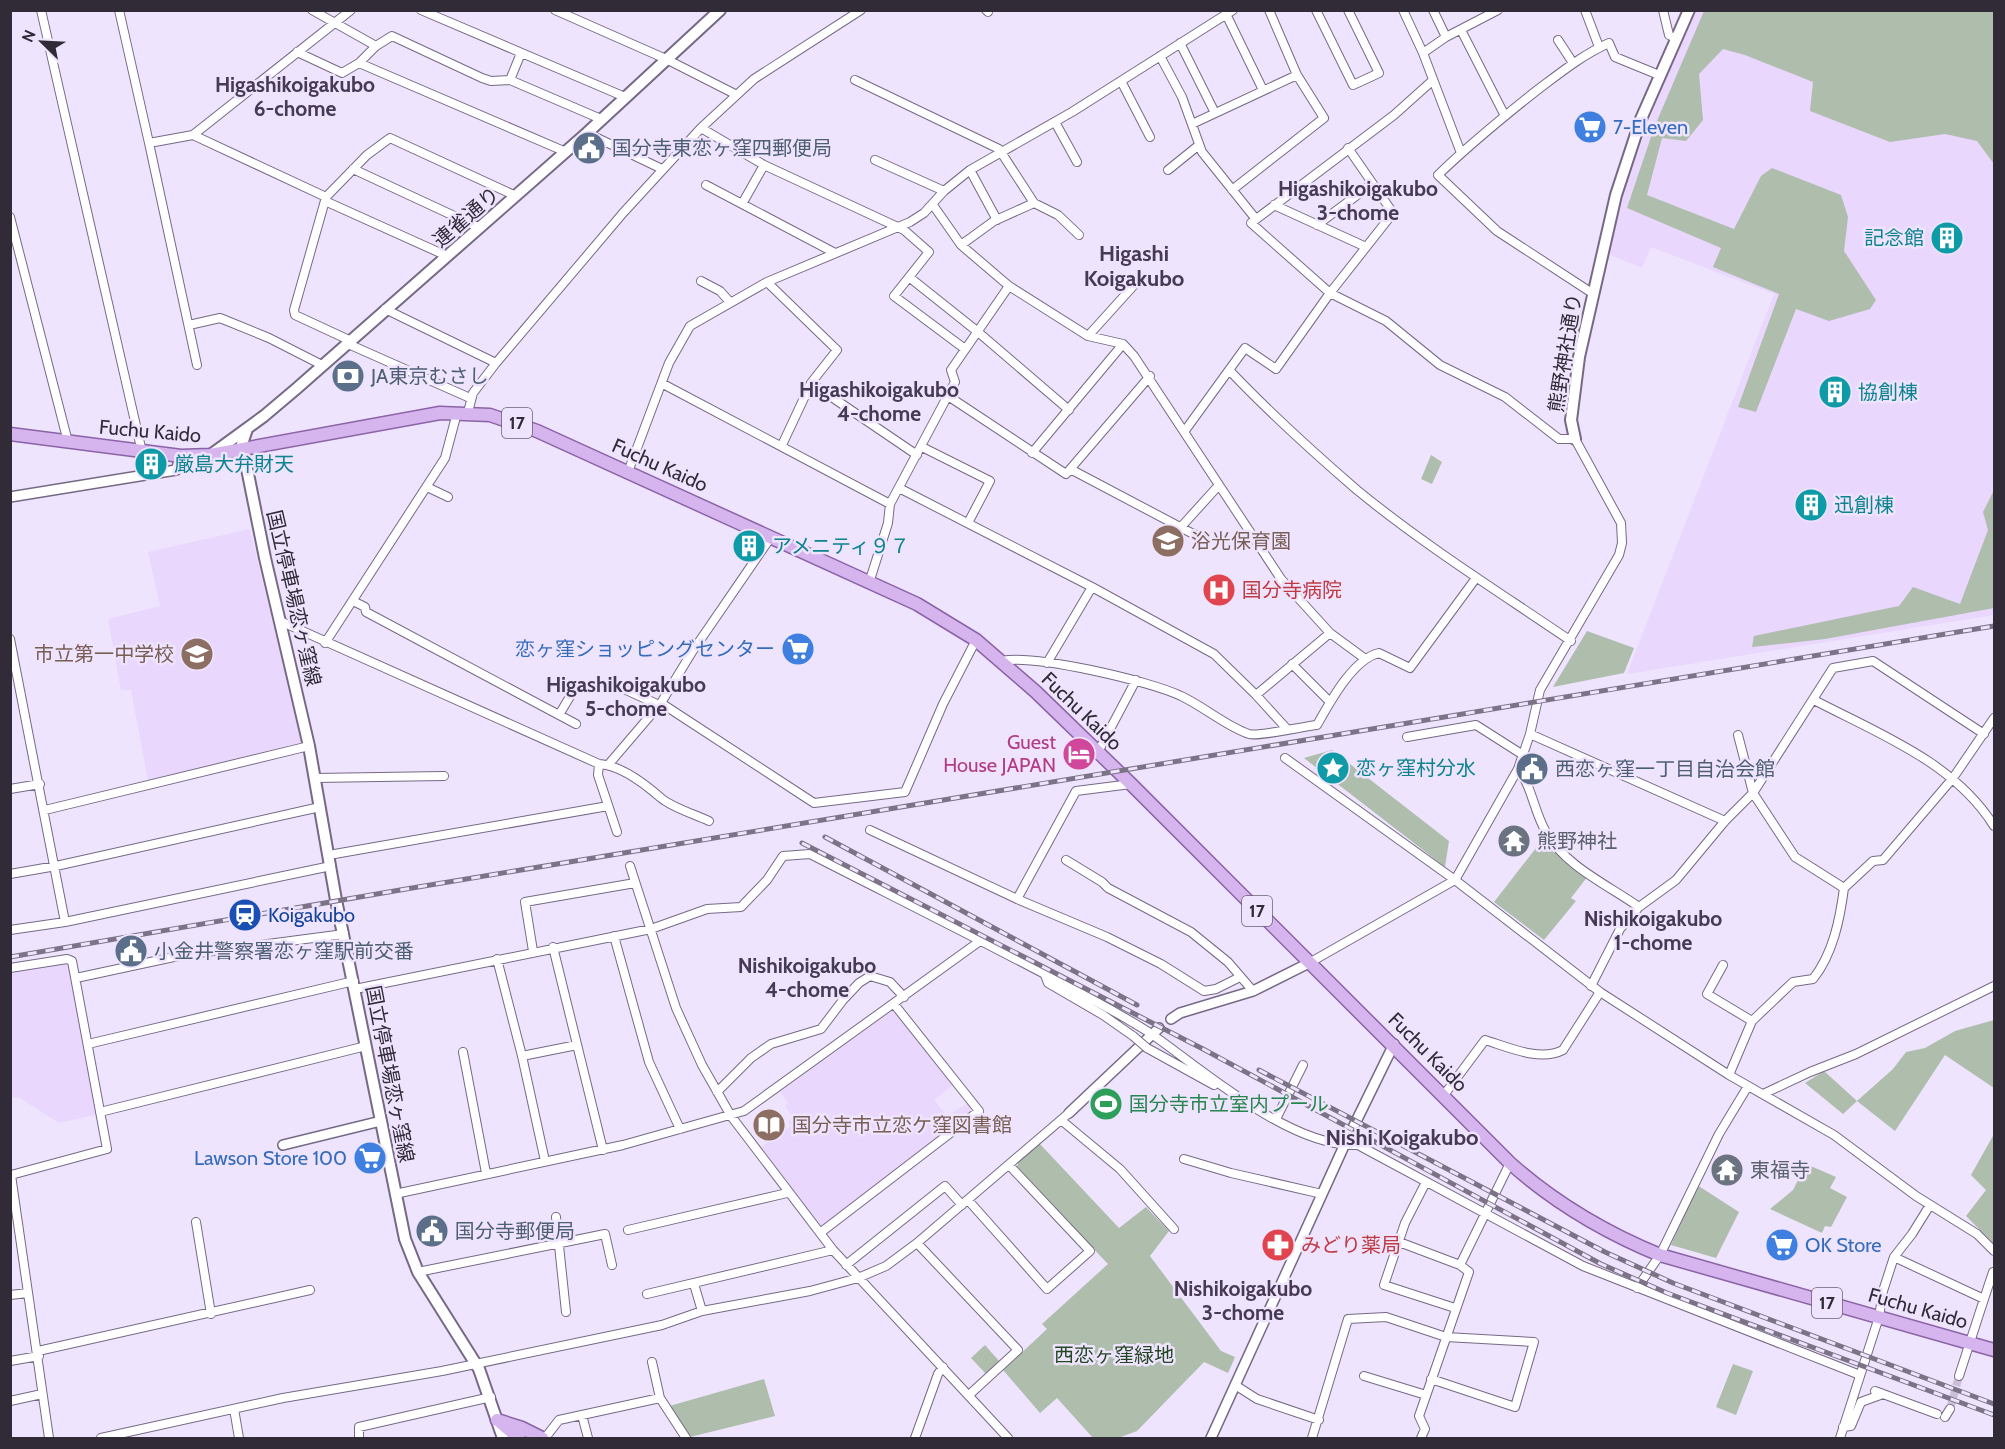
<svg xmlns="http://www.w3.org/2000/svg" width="2005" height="1449" font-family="Cabin,'Noto Sans JP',sans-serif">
<rect width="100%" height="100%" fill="#efe4fe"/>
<path fill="#e9d7fe" d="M1697 11H1994V615L1627 674 1774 294 1651 247 1642 268 1608 254 1627 182 1662 86Z
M250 529 301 742 148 781 131 690H121L108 619 160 606 148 552Z
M67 963 70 965 97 1108 95 1115 59 1123 20 1098 11 1097V973Z
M892 1011 896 1012 953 1085 934 1100 947 1116 968 1103 972 1114 821 1227 760 1148 791 1126 788 1122 793 1117 785 1106 788 1103 780 1092Z"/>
<path fill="#aebdac" d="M1704 11H1994V164L1977 141 1945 134 1890 142 1810 111 1813 82 1745 55 1723 49 1699 74 1703 120 1686 141 1662 138 1647 195 1734 229 1761 176 1772 168 1841 195 1848 217 1844 251 1876 300 1870 309 1829 321 1796 309 1756 412 1738 407 1779 294 1713 267 1721 248 1627 208 1654 128Z
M1431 455 1442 462 1432 484 1421 479Z
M1994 490V608L1825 639 1752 647 1754 636 1899 606 1913 587 1960 604 1988 530 1983 512Z
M1587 631 1634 648 1624 673 1553 687Z
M1332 750 1449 841 1445 867 1304 758Z
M1543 839 1588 876 1571 898 1576 901 1544 940 1494 902Z
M1994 1020V1088L1945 1055 1895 1131 1857 1101 1843 1114 1805 1083 1824 1071 1857 1101 1893 1069 1906 1052 1925 1048 1955 1031Z
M1994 1134V1244L1966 1216 1986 1190 1971 1175Z
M1039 1143 1119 1228 1146 1207 1169 1231 1150 1256 1221 1351 1235 1357 1228 1373 1204 1362 1137 1431 1118 1438H1093L1057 1398 1040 1413 1003 1370 1047 1329 1042 1324 1108 1264 1016 1168 1019 1162Z
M1806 1164 1836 1177 1830 1188 1847 1197 1831 1227 1825 1226 1822 1233 1770 1209 1793 1190Z
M1697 1185 1739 1212 1716 1258 1671 1245Z
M985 1345 999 1361 986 1374 971 1358Z
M1733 1364 1753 1371 1736 1415 1716 1407Z
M764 1379 775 1416 686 1438 666 1407Z"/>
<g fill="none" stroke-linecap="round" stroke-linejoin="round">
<path stroke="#c9bfd6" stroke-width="8" stroke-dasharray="8 4" stroke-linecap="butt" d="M1950 1409 1959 1376"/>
<defs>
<path id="minor" d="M41 10 142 452
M119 10 149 143 193 135 326 197
M312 10 376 46
M421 10 625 97
M555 10 666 59 735 94
M986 10 988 12
M1316 10 1353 85 1379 73 1348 10
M1403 10 1423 53 1461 153
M1433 10 1446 37
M1585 10 1599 47
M1663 10 1669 35 1676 38
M1226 14 1263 90
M1461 30 1505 116
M1558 40 1573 63
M1180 43 1215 113
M297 52 342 73 359 63 376 46 392 36 482 78 491 81 510 80 601 119
M1423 53 1446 37 1498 10
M1160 56 1182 97 1202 152 1255 218
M359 63 566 152
M510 80 521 53
M855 80 999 149 1034 203
M1121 81 1150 137
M1432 81 1394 115 1251 223 1330 293 1386 321 1440 365 1505 397 1559 439H1575L1621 523 1622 543 1619 555 1540 690 1530 734 1518 769 1455 880
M1055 122 1077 162
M1192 124 1297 75
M701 128 764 165 904 230 929 252 894 296 965 349
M587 133 662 169
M193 135 351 10
M149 143 197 365
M875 160 944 191
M353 169 480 228
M970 170 997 220
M1168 170 1199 145
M706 185 835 253
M1232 190 1324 118 1297 75 1269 10
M325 201 447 256
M742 204 764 165
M933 205 961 245 1009 286 1088 336 1123 344 1134 356 1281 579 1330 633 1364 658
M1274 205 1366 247
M10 217 68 442
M1317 225 1372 184
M961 245 994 221 1034 203 1058 215 1079 235
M909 277 978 332 1069 410
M701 281 720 291 729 301
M767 282 837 350 811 383 782 445
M1592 293 1497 231 1438 175C1469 145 1502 118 1536 91 1560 73 1582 55 1609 43L1615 57 1659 75
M385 309 496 363
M189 325 220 318 269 338 322 365
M1088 336 1135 284
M349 340 295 315 294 310 326 197 367 155 390 138 516 196
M346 343 470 398
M1230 371C1270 413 1313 452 1357 490 1424 545 1499 592 1571 641
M811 383 917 455
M663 384 890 504
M948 396 1066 474 1150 376
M468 412 473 393 496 363 623 213 701 128 754 79 861 10
M1184 432 1245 348 1276 369 1330 293 1393 213 1348 148
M922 447 990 481 968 523
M1032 453 1123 344
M1072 470 1199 537
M628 472 669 363 690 326 767 282 910 222 924 213 944 191 970 170 1072 112 1233 10
M427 487 448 497
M899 488 1092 587
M1181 527 1219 485
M869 583 888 523 890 504 955 382 951 370 1009 286
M353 601 365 607 366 612 576 724
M280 621 599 764C621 765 645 784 661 798 673 808 694 814 709 821
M10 639 65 922
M325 643 445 458 457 413
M1002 661C1034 654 1150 681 1181 696 1203 706 1227 727 1249 734 1258 737 1305 726 1317 725 1330 702 1353 659 1379 653L1410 668 1476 578
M1047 663 1092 587 1214 654 1256 695 1330 633
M1292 664 1330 702
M613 684 659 705
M1256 695 1287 729
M1814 700C1879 734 1954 762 1994 826
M661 703 814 803 905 792 943 704 976 640
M559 715 572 693
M1530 734 1725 821
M1738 735 1753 793 1795 857 1844 888
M1407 737 1476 725 1523 755
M1098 752 1136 680
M1285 758 1455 880 1600 992 1729 1075 1834 1135 1916 1196 1977 1234 1994 1251
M599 764 598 775 617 832
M608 765 661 703 692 652 771 537
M1518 769C1532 786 1534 812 1546 832 1565 866 1608 885 1639 907
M315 778 444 776
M10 789 40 784
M45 810 309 746
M870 830 1017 899 1107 937 1161 964 1204 991 1216 989 1240 977
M329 855 608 806
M1066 860 1102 882 1108 888 1191 932 1228 962 1253 991
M630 866 676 1008 702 1065 731 1116 833 1250 1008 1438
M10 874 56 866 320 807
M1017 899 1076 791 1131 784
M10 930 65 922 331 866
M614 936 649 1062 680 1129
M553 947 603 1150
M533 951 525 902 635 883
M497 959 522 1056 545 1161
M1309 963 1455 880
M1723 965 1707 994 1752 1021
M10 968 67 959 72 961 107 1149 11 1175 49 1438
M1045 975 1048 983 1103 1015 1133 1036
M76 978 183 955 344 934
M1591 986 1620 929 1639 907 1676 880 1725 821 1753 793 1833 668 1873 661 1984 734
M355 989 651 929 707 909 741 907 767 880 783 856 810 854C902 901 995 947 1086 996 1108 1008 1132 1021 1153 1035 1205 1072 1292 1148 1358 1145L1583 1266 1860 1375
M88 1044 354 981
M1147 1048 1214 1085
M463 1052 486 1173
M522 1056 577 1045
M1729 1075 1752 1021 1793 982 1813 979C1833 954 1840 919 1844 888L1873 861 1883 860 1953 778 1994 718
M717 1092 751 1058 771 1044 821 1029 843 1000 859 983 870 976 890 982 904 997
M1763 1094 1810 1072 1856 1054 1994 986
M1444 1095 1485 1040C1508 1047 1540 1062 1563 1050L1600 992
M100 1112 366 1046
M1276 1119 1303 1065
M1061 1120 1120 1169 1174 1229
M1184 1159 1231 1173 1322 1194
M1426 1182 1405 1223 1384 1285 1455 1308
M395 1194 623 1145 744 1111 980 941
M968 1200 1047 1289 1090 1251 1009 1165
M556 1217 566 1312
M196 1222 211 1314
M628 1230 787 1193
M820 1233 979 1111 894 1004
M1399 1242 1460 1265 1469 1272 1419 1416 1425 1429 1421 1438
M917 1243 1018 1350 969 1395
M1894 1257 1984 1299 1959 1376
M846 1265 945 1186 962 1205
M1460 1265 1510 1163
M418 1272 605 1234 612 1265
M694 1284 702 1311
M1637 1288 1660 1255 1719 1134 1748 1086
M647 1294 833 1250
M10 1295 28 1293
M1984 1299 1993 1272
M38 1351 310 1290
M10 1361 39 1356
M652 1362 660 1398 686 1438
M1364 1376 1426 1395
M1235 1385 1257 1399 1319 1420
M1875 1391 1937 1414
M10 1401 42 1394
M234 1409 239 1438
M582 1415 588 1438
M1945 1417 1950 1409
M1843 1427 1851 1426 1861 1402 1883 1394
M101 1438 283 1398 442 1371 662 1325 702 1311 810 1291 858 1278 886 1266 917 1243 1069 1113
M359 1438V1427L491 1397
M545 1438 559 1420 660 1398
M915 1438 938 1374 943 1367
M1312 1438 1348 1319 1386 1317 1446 1337 1534 1342 1515 1407 1431 1379
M1840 1438 1879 1317 1883 1291 1894 1257 1912 1234 1930 1205"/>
<path id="tertiary" d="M10 497 176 470 181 456
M1171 1019 1180 1013 1253 991 1309 963
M1069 1113 1159 1028
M283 1145 381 1121
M1211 1438 1344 1146 1394 1044"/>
<path id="secondary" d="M247 429 242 444 265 558 309 746 336 900 405 1239 418 1272 479 1369 503 1438
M1575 439 1571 420 1579 357 1616 195 1641 119 1689 10
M212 454 264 416 296 389 587 133 720 10"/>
<path id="primary" d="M10 434 181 456 210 455 440 413 490 415 537 431 917 604 976 640 1036 692 1131 784 1510 1163C1556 1204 1604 1232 1660 1255L1994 1350
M497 1420 522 1428 542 1438
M501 1423 519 1438"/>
</defs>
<use href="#minor" stroke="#766985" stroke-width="10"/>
<use href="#tertiary" stroke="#766985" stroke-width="12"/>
<use href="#secondary" stroke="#766985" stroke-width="14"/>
<use href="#primary" stroke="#8a64a6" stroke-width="15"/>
<use href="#minor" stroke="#fff" stroke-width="8"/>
<use href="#tertiary" stroke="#fff" stroke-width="9"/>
<use href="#secondary" stroke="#fff" stroke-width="10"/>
<use href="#primary" stroke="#d6b4ed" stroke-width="12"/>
<defs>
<path id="rail" d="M825 837 1137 1005
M802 843 1203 1049 1601 1264 1667 1293 1994 1415
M10 957 406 889 1994 626
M1259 1070 1605 1252 1673 1283 1994 1404"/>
</defs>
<use href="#rail" stroke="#7c7486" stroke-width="5"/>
<use href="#rail" stroke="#efe4fe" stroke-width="3" stroke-dasharray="9" stroke-linecap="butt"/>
<defs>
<path id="minor-bridge" d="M1133 1036 1147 1048"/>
</defs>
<use href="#minor-bridge" stroke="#766985" stroke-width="10" stroke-linecap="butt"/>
<use href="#minor-bridge" stroke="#fff" stroke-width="8"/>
</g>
<defs>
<symbol id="supermarket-disc" viewBox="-11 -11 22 22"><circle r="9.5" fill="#3f7fe0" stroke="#efe4fe"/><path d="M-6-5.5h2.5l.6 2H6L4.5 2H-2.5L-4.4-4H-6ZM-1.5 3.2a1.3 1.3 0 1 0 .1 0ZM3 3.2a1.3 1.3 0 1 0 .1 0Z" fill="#fff"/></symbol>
<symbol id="civic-disc" viewBox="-11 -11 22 22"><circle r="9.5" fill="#5c6f8a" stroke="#efe4fe"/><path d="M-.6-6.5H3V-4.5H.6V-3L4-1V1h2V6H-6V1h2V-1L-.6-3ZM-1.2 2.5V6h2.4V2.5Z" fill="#fff"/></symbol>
<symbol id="building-disc" viewBox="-11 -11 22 22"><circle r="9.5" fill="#0f9aa8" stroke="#efe4fe"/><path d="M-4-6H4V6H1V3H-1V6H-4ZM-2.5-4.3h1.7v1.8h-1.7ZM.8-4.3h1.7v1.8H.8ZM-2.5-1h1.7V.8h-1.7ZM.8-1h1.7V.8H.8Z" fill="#fff"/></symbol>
<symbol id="bank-disc" viewBox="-11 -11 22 22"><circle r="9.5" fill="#5c6f8a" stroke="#efe4fe"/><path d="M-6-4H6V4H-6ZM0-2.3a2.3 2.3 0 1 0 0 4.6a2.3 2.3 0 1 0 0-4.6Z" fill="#fff"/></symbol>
<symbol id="school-disc" viewBox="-11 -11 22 22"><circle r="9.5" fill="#8d6e63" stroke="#efe4fe"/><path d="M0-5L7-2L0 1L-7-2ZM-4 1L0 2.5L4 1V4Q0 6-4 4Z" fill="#fff"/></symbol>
<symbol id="hospital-disc" viewBox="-11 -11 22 22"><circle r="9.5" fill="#e0444e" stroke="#efe4fe"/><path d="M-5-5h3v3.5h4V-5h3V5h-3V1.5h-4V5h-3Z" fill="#fff"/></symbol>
<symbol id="hotel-disc" viewBox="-11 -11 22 22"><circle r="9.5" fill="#d1479c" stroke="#efe4fe"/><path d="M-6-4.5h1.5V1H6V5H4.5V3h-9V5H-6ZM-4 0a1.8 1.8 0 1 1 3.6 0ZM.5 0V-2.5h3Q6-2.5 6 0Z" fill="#fff"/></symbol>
<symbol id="sight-disc" viewBox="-11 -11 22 22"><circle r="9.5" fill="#0f9aa8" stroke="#efe4fe"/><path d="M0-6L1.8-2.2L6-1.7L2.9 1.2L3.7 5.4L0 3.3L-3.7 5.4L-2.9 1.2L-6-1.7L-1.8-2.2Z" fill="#fff"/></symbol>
<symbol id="temple-disc" viewBox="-11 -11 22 22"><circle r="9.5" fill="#6b7280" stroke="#efe4fe"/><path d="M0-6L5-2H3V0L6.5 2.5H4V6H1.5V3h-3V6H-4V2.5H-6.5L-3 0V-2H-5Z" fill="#fff"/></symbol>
<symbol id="station-disc" viewBox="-11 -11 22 22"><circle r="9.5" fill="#1a4fb4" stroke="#efe4fe"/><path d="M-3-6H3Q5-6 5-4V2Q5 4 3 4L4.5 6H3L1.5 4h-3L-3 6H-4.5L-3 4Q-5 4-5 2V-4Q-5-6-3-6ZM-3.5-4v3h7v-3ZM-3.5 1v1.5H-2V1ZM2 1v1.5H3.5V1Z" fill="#fff"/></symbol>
<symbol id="stadium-disc" viewBox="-11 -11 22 22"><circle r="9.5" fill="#2e9e5b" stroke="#efe4fe"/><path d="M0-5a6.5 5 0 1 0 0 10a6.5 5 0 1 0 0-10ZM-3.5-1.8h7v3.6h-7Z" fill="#fff"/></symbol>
<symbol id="library-disc" viewBox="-11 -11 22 22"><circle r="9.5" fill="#8d6e63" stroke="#efe4fe"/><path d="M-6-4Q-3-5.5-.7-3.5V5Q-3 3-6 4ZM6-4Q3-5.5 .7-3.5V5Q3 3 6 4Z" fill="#fff"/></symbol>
<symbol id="pharmacy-disc" viewBox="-11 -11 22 22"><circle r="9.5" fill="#e0444e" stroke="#efe4fe"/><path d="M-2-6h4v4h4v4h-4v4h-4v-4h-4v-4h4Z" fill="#fff"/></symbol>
</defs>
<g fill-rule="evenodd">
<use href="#supermarket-disc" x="1571" y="108" width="38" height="38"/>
<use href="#civic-disc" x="570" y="129" width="38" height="38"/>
<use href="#building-disc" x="1928" y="219" width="38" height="38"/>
<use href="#bank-disc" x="329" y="357" width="38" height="38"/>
<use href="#building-disc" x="1816" y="373" width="38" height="38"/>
<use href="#building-disc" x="132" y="445" width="38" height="38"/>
<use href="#building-disc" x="1792" y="486" width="38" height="38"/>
<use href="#school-disc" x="1149" y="522" width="38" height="38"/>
<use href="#building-disc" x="730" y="527" width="38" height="38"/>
<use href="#hospital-disc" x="1200" y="571" width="38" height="38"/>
<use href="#supermarket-disc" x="779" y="630" width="38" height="38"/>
<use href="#school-disc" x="178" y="635" width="38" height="38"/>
<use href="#hotel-disc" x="1060" y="735" width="38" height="38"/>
<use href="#sight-disc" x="1314" y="749" width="38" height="38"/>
<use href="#civic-disc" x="1513" y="750" width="38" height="38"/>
<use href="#temple-disc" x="1495" y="822" width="38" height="38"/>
<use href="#station-disc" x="226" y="896" width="38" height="38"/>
<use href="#civic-disc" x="112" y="932" width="38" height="38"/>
<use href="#stadium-disc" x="1087" y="1085" width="38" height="38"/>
<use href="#library-disc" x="750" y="1106" width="38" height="38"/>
<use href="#supermarket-disc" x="351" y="1139" width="38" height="38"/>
<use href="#temple-disc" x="1708" y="1151" width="38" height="38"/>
<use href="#civic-disc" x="413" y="1212" width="38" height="38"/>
<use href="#pharmacy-disc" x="1259" y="1226" width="38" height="38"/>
<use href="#supermarket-disc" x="1763" y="1226" width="38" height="38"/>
</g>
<g text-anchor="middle" stroke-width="5" stroke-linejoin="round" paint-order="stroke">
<g fill="#efe4fe" stroke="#696273" stroke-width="1.5">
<rect x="502" y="408" width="30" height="30" rx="4.5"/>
<rect x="1242" y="896" width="30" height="30" rx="4.5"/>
<rect x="1812" y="1288" width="30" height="30" rx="4.5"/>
</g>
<g font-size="18" font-weight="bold" fill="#302b37">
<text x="517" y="429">17</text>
<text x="1257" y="917">17</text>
<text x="1827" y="1309">17</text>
</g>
<g font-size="20" fill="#366cbe" stroke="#efe4fe" text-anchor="start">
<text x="1613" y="134">7-Eleven</text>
<text x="775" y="656" text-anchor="end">恋ヶ窪ショッピングセンター</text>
<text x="347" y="1165" text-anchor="end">Lawson Store 100</text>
<text x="1805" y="1252">OK Store</text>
</g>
<g font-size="20" fill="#4e5e75" stroke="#efe4fe" text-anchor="start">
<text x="612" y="155">国分寺東恋ヶ窪四郵便局</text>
<text x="371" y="383">JA東京むさし</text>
<text x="1555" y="776">西恋ヶ窪一丁目自治会館</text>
<text x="154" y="958">小金井警察署恋ヶ窪駅前交番</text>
<text x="455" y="1238">国分寺郵便局</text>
</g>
<g font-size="20" fill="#302b37" stroke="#efe4fe">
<text transform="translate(466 217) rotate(-41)" y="7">連雀通り</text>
<text transform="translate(1565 353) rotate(-81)" y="7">熊野神社通り</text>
<text transform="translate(150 431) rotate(5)" y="7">Fuchu Kaido</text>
<text transform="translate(660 465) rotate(24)" y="7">Fuchu Kaido</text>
<text transform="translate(294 598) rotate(77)" y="7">国立停車場恋ヶ窪線</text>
<text transform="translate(1082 711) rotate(44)" y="7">Fuchu Kaido</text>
<text transform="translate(1428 1052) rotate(45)" y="7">Fuchu Kaido</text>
<text transform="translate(390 1074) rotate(79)" y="7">国立停車場恋ヶ窪線</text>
<text transform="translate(1918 1308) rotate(16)" y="7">Fuchu Kaido</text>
</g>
<g font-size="20" fill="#0d838f" stroke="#efe4fe" text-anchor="start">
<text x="1924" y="245" text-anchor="end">記念館</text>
<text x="1858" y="399">協創棟</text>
<text x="174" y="471">厳島大弁財天</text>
<text x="1834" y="512">迅創棟</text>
<text x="772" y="553">アメニティ９７</text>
<text x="1356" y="775">恋ヶ窪村分水</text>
</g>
<g font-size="20" fill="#785e54" stroke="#efe4fe" text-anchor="start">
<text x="1191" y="548">浴光保育園</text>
<text x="174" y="661" text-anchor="end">市立第一中学校</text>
<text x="792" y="1132">国分寺市立恋ケ窪図書館</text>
</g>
<g font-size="20" fill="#be3a42" stroke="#efe4fe" text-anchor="start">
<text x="1242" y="597">国分寺病院</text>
<text x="1301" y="1252">みどり薬局</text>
</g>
<g font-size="20" fill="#b23c85" stroke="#efe4fe" text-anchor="end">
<text x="1056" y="749">Guest<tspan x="1056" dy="23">House JAPAN</tspan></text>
</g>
<g font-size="20" fill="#5b616d" stroke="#efe4fe" text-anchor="start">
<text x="1537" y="848">熊野神社</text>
<text x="1750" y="1177">東福寺</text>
</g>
<g font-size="20" fill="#164399" stroke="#efe4fe" text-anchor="start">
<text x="268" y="922">Koigakubo</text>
</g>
<g font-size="20" fill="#27864d" stroke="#efe4fe" text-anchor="start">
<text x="1129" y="1111">国分寺市立室内プール</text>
</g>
<g font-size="20" fill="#244621" stroke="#efe4fe">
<text x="1114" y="1362">西恋ヶ窪緑地</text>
</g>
<g font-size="21" font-weight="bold" fill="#463a54" stroke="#efe4fe">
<text x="295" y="92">Higashikoigakubo<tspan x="295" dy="24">6-chome</tspan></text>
<text x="1358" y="196">Higashikoigakubo<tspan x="1358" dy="24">3-chome</tspan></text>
<text x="879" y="397">Higashikoigakubo<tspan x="879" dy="24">4-chome</tspan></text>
<text x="626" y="692">Higashikoigakubo<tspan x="626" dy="24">5-chome</tspan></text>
<text x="1653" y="926">Nishikoigakubo<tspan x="1653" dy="24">1-chome</tspan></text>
<text x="807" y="973">Nishikoigakubo<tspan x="807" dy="24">4-chome</tspan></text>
<text x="1243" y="1296">Nishikoigakubo<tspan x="1243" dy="24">3-chome</tspan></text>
</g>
<g font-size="22" font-weight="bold" fill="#463a54" stroke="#efe4fe">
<text x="1134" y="261">Higashi<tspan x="1134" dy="25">Koigakubo</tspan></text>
<text x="1402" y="1145">Nishi Koigakubo</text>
</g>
</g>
<rect width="2005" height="1449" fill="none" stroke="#302b37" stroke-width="24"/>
<g transform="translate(42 42) rotate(294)" stroke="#efe4fe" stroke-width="4.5" paint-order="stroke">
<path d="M0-4.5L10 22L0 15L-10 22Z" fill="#302b37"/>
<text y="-9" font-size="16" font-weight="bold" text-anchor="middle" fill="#302b37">N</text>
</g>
</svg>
